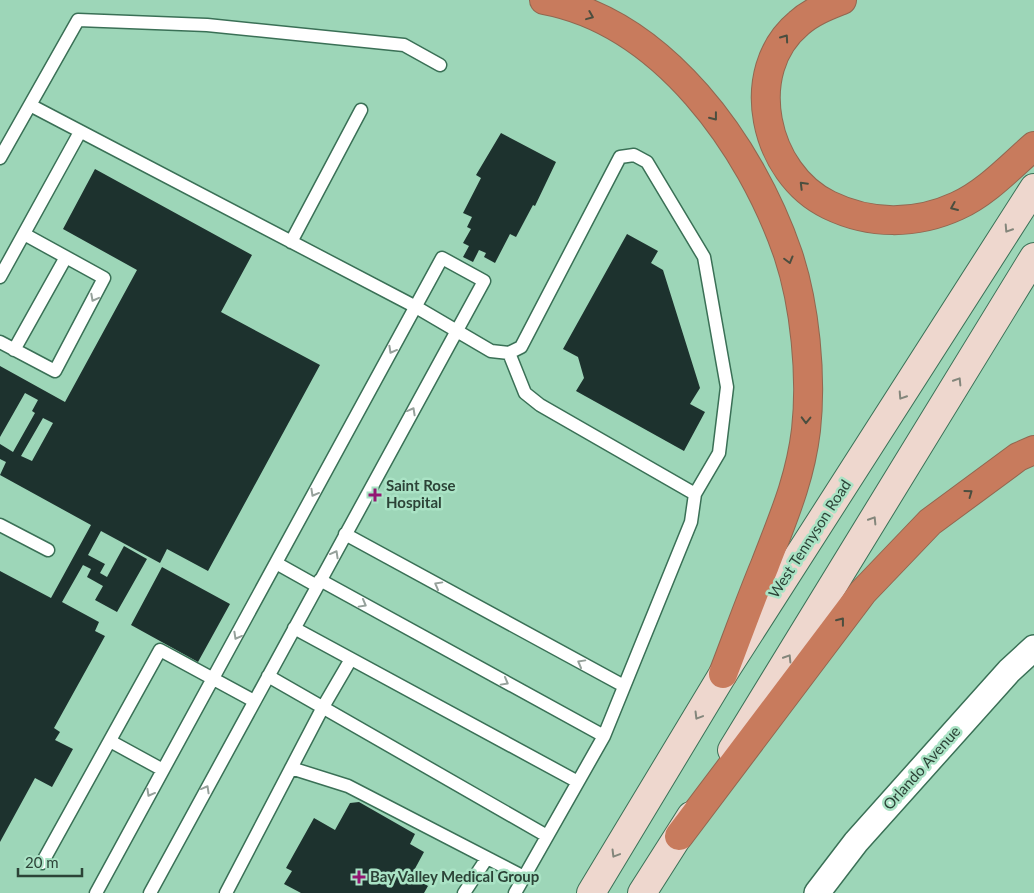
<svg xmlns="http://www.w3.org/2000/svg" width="1034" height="893" font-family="Lato,sans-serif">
<rect width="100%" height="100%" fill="#9dd6b8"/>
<path fill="#1d322e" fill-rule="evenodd" d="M501 133 556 162 535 206 533 205 516 237 510 234 495 263 484 257 486 253 479 250 473 262 463 257 469 246 463 243 471 229 467 227 472 217 463 213 481 178 476 175Z
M95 169 252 255 221 312 320 365 208 571 167 549 160 563 101 531 88 555 105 564 100 573 107 577 124 546 147 559 117 612 95 600 103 586 87 577 91 569 83 565 62 602 99 622 95 631 105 636 54 728 60 732 55 740 73 749 52 787 35 778 0 842V571L51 598 91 525 0 475 6 462 0 459V444L13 452 35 413 32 411 38 400 25 393 0 437V366L65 402 137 270 63 229ZM43 418 53 423 32 461 21 456Z
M627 234 658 251 651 263 663 270 700 388 690 404 705 412 684 451 576 391 584 378 578 357 563 349Z
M162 567 230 604 198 662 131 625Z
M359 802 415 834 410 844 424 852 411 876 428 886 424 893H301L284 884 292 871 286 868 314 818 335 830 350 803Z"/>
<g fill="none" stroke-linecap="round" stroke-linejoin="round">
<defs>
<path id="service" d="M30 105 416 307 491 351 509 353 521 347 620 157 634 155 647 162 704 257 727 387 719 453 695 494 691 522 604 736 515 893
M0 158 78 20 207 25 404 45 440 65
M291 242 361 110
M0 277 80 132
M0 342 55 371 104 278 24 234
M14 350 66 257
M509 353 525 393 540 405 695 494
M0 525 48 550
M345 534 624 686
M276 563 317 586
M320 580 604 736
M294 628 578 782
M268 676 547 836
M110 741 163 770
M291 768 348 786 524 877
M42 863 160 650 254 701
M96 893 442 258 484 281 150 893
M226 893 323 707 351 659
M464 893 487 858"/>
<path id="minor" d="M817 893 856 842 1009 671 1034 648"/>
<path id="secondary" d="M732 750 1034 257
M591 893 723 674 1034 188
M642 893 691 816"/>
<path id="motorway" d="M544 0C663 22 751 146 788 254 805 305 812 376 806 430 800 480 783 518 765 565 750 601 737 638 723 674
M842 0C827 6 811 12 799 23 741 71 764 174 829 205 870 225 916 225 957 206 986 193 1010 167 1034 146
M679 836 863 592 930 522 1018 457 1034 450"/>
</defs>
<use href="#service" stroke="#3a7056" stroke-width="15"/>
<use href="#minor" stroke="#3a7056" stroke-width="28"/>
<use href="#secondary" stroke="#3a7056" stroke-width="30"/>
<use href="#motorway" stroke="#916750" stroke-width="30"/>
<use href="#service" stroke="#fff" stroke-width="12"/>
<use href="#minor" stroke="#fff" stroke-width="25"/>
<use href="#secondary" stroke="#eed7ce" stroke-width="28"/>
<use href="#motorway" stroke="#c87b5d" stroke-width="28"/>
</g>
<defs><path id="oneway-chevron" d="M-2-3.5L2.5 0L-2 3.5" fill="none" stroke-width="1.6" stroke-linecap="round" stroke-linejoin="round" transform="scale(1.25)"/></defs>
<g stroke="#4b4e3f">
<use href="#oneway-chevron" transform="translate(590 16) rotate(22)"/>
<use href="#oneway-chevron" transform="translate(785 38) rotate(-55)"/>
<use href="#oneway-chevron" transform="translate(714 117) rotate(52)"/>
<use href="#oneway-chevron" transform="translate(803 185) rotate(-135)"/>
<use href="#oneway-chevron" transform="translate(954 207) rotate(157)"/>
<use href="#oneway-chevron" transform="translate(789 260) rotate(75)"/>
<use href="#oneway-chevron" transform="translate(806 420) rotate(91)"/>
<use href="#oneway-chevron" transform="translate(969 493) rotate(-36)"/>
<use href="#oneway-chevron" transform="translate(841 621) rotate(-52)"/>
</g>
<g stroke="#83867b">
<use href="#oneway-chevron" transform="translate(1008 229) rotate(123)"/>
<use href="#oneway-chevron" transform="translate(958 381) rotate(-58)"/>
<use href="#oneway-chevron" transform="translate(902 396) rotate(123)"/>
<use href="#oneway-chevron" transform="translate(873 520) rotate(-58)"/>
<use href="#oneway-chevron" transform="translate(788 658) rotate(-58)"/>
<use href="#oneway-chevron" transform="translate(698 716) rotate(121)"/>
<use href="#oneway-chevron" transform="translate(615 854) rotate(121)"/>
</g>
<g stroke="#96a19b">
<use href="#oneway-chevron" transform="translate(94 298) rotate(118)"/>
<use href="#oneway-chevron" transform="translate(392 350) rotate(119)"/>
<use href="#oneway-chevron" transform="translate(412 411) rotate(-61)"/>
<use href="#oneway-chevron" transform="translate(314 493) rotate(119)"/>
<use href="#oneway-chevron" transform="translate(335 554) rotate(-61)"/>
<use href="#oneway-chevron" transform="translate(438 585) rotate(-151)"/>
<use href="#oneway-chevron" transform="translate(363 604) rotate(29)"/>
<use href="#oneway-chevron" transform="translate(237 636) rotate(119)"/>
<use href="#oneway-chevron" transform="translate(581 663) rotate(-151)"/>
<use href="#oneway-chevron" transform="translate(505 682) rotate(29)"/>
<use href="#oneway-chevron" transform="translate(206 789) rotate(-61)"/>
<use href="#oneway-chevron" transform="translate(150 793) rotate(119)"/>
</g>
<g fill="#931773" stroke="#aae3c5" stroke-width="2">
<path d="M372.5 487.5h5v5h5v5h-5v5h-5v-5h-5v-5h5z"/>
<path d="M356.5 869.5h5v5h5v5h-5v5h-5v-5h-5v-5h5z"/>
</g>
<g text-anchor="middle" stroke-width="5" stroke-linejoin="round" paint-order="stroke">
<g font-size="15" font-weight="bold" fill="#2c4337" stroke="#aae3c5" text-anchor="start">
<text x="386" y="491">Saint Rose<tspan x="386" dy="17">Hospital</tspan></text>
<text x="370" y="882">Bay Valley Medical Group</text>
</g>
<g font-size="15" fill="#2c4337" stroke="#aae3c5">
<text transform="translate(810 539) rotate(-57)" y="5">West Tennyson Road</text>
<text transform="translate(922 768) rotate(-48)" y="5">Orlando Avenue</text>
</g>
</g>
<path d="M18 868v8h64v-8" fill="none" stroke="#2c4337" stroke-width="2.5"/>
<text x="25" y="868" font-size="15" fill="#2c4337" stroke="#aae3c5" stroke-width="4" paint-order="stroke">20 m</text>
</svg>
